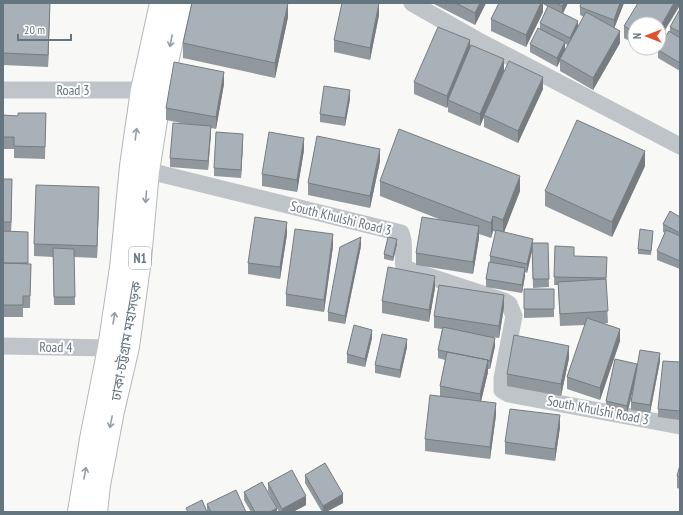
<svg xmlns="http://www.w3.org/2000/svg" width="683" height="515" font-family="'PT Sans Narrow','Noto Sans Bengali',sans-serif">
<rect width="100%" height="100%" fill="#f8f8f6"/>
<g fill="none" stroke-linecap="round" stroke-linejoin="round">
<defs>
<path id="trunk" d="M79 512 91 439 109 348 121 268 131 166 142 90 161 3
M96 512 99 485 113 411 128 347 140 259 148 171 160 95 180 3"/>
</defs>
<use href="#trunk" stroke="#b3b7bb" stroke-width="24"/>
<path stroke="#bfc4c8" stroke-width="17" d="M412 3 477 40 680 146
M3 90H142
M137 168 401 233C406 245 402 256 404 268L504 301 509 304 514 316 502 378V390L509 394 680 426
M3 346 109 348"/>
<use href="#trunk" stroke="#fff" stroke-width="22"/>
</g>
<path fill="#90989d" fill-rule="evenodd" d="M3 3 50 9 48 67 3 65Z
M432 3H486L475 25Z
M499 3H568L563 14 578 27 584 17 580 15V7L624 3 614 28 620 43 593 90 560 71V61L557 67 530 52V44L540 29V23L548 7 543 4V12L526 47 491 31V19ZM565 44 568 45 565 50Z
M679 3V7L635 24V44L624 38V26Z
M680 9V71L658 58V50L670 32V27Z
M379 15 370 60 334 52V40Z
M288 17 275 78 183 58V43Z
M470 48 504 71 495 91 543 89 518 143 484 127V117L480 126 448 112V106L447 108 414 94V82Z
M641 48H655L651 54Z
M224 84 216 129 211 128 208 170 170 167V158L191 125 166 120V108Z
M350 99 345 126 320 122V114Z
M46 113 45 159 14 158V149H3V115L18 116Z
M243 142 241 178 214 176V168Z
M304 150 297 192 262 186V174Z
M380 161 370 208 308 195V183Z
M645 166 612 237 545 206V191Z
M3 179 12 191 11 231 28 264H31L30 308H23V317H3Z
M380 181 520 191 504 232 533 243H548L549 287 533 288 532 249 527 273 525 272V276L522 293 486 287V279L490 262V256L496 232 493 231 491 238 479 234V238L473 274 416 265V253L444 221 380 196Z
M99 199 97 258 74 257 75 305H54L53 257 34 256V244Z
M680 217V269L657 260V251L665 233 663 232V224Z
M287 234 280 279 248 274V263Z
M653 235 651 255 638 254V249Z
M397 244 393 261 384 259V254Z
M333 246 324 312 286 306V294Z
M361 246 345 324 328 321V312Z
M555 246 574 256 607 265 606 286 608 323 603 324 620 341 600 400 567 389V377L585 325 560 326 558 285H554Z
M435 288 429 322 382 313V301Z
M524 289H554V317L524 318Z
M504 307 499 338 491 337 495 346 490 369H488V372L481 401 496 415 490 459 425 451V439L440 396V386L445 360 438 358V350L442 329 434 328V316Z
M372 338 365 367 347 363V354Z
M407 347 400 378 375 373V365Z
M569 358 561 396 507 386V374Z
M660 361 650 413 631 410V402L635 381 627 414 606 409V401L637 370Z
M680 362V420L658 417V409Z
M560 427 555 461 505 454V442Z
M680 465V489L677 488V476Z
M305 475 343 503 326 512H322L305 483Z
M268 483 306 505 293 512H279L268 491Z
M244 492 277 512H251L244 500Z
M207 504 246 512H207Z"/>
<path fill="#767c80" d="M50 3V9L48 67V55Z
M288 3V17L275 78V63Z
M379 3V15L370 60V48Z
M480 3H486L475 25V13Z
M541 3H543V12L526 47V35Z
M564 3H568L562 14V6Z
M620 3H624L614 29V20Z
M674 3H679V7L659 40V29Z
M578 21V30L570 46V38Z
M620 31V43L593 90V78Z
M470 40V52L448 100V106L447 108V96Z
M565 42V51L560 59V61L557 67V58Z
M651 48H655L651 54Z
M504 59V71L485 116 484 115V117L480 126V114Z
M224 72V84L216 129V117Z
M543 77V89L518 143V131Z
M350 90V99L345 126V118Z
M211 126V135L208 170V161Z
M243 134V142L241 178V170Z
M304 138V150L297 192V180Z
M380 149V161L370 208V196Z
M645 151V166L612 237V222Z
M520 176V191L503 235V220Z
M12 179V191L11 234V222Z
M99 187V199L97 258V246Z
M493 216V231L491 238V223Z
M287 222V234L280 279V267Z
M479 226V238L473 274V262Z
M333 234V246L324 312V300Z
M361 237V246L345 324V316Z
M397 239V244L393 261V257Z
M533 239V247L527 273V264Z
M525 268V276L522 293V285Z
M435 276V288L429 322V310Z
M504 295V307L499 338V326Z
M620 329V341L600 400V388Z
M372 330V338L365 367V359Z
M495 338V346L490 369V361Z
M407 339V347L400 378V370Z
M569 346V358L561 396V384Z
M660 353V361L650 413V405Z
M488 360V372L480 406V394Z
M637 364V373L627 414V406Z
M496 403V415L490 459V447Z
M560 415V427L555 461V449Z
M343 494V503L326 512H323V506Z
M306 496V505L293 512H282V509Z
M277 508V512H270Z"/>
<path fill="#a8b1b7" stroke="#767c80" d="M3 3H50L48 55 3 53Z
M192 3H288L275 63 183 43Z
M342 3H379L370 48 334 40Z
M456 3H480L475 13Z
M499 3H541L526 35 491 19Z
M556 3H564L562 6Z
M581 3H620L614 20 580 7Z
M638 3H674L659 29V24H635V32L624 26Z
M548 6 578 21 570 38 540 23Z
M680 9V32L670 27Z
M586 12 620 31 593 78 560 59Z
M438 27 470 40 447 96 414 82Z
M538 28 565 42 557 58 530 44Z
M669 31 680 38V63L658 50Z
M471 45 504 59 480 114 448 100Z
M509 61 543 77 518 131 484 115Z
M174 62 224 72 216 117 166 108Z
M324 86 350 90 345 118 320 114Z
M18 113H46L45 147 14 146V137H3V115L18 116Z
M577 120 645 151 612 222 545 191Z
M173 123 211 126 208 161 170 158Z
M399 129 520 176 503 220 493 216 491 223 380 181Z
M216 132 243 134 241 170 214 168Z
M269 132 304 138 297 180 262 174Z
M317 136 380 149 370 196 308 183Z
M3 179H12L11 222H3Z
M36 185 99 187 97 246 34 244Z
M670 211 680 217V233L663 224Z
M255 217 287 222 280 267 248 263Z
M422 217 479 226 473 262 416 253Z
M295 229 333 234 324 300 286 294Z
M640 229 653 231 651 251 638 249Z
M496 230 533 239 527 264 490 256Z
M666 230 680 236V261L657 251Z
M3 231 28 232V263H3Z
M361 237 345 316 328 312 340 247Z
M388 237 397 239 393 257 384 254Z
M532 243H548L549 279H533Z
M555 246 574 247V256L607 257 606 278 554 277Z
M53 248 74 249 75 297H54Z
M489 262 525 268 522 285 486 279Z
M3 263 31 264 30 296H23V305H3Z
M388 267 435 276 429 310 382 301Z
M606 279 608 311 560 314 558 282Z
M439 285 504 295 499 326 434 316Z
M524 289H554V309H524Z
M587 318 620 329 600 388 567 377Z
M354 325 372 330 365 359 347 354Z
M443 327 495 338 490 361 487 360H488L438 350Z
M382 334 407 339 400 370 375 365Z
M514 335 569 346 561 384 507 374Z
M640 350 660 353 650 405 631 402Z
M447 352 488 360 480 394 440 386Z
M615 359 637 364 627 406 606 401Z
M663 361 680 362V411L658 409Z
M430 395 496 403 490 447 425 439Z
M510 409 560 415 555 449 505 442Z
M325 463 343 494 323 506 305 475Z
M680 465V477L677 476Z
M292 470 306 496 282 509 268 483Z
M262 482 277 508 270 512H255L244 492Z
M236 490 246 512H211L207 504Z
M202 500 207 512H188L186 508Z"/>
<defs><path id="oneway-shaft" d="M-6 0H5M1.5-3L5.5 0L1.5 3" fill="none" stroke-width="1.6" stroke-linecap="round" stroke-linejoin="round"/></defs>
<g stroke="#929ea6">
<use href="#oneway-shaft" transform="translate(171 41) rotate(101)"/>
<use href="#oneway-shaft" transform="translate(136 134) rotate(-82)"/>
<use href="#oneway-shaft" transform="translate(146 197) rotate(95)"/>
<use href="#oneway-shaft" transform="translate(114 318) rotate(-81)"/>
<use href="#oneway-shaft" transform="translate(111 422) rotate(101)"/>
<use href="#oneway-shaft" transform="translate(85 473) rotate(-80)"/>
</g>
<g text-anchor="middle" stroke-width="4" stroke-linejoin="round" paint-order="stroke">
<rect fill="#fff" stroke="#929ea6" stroke-width="1" x="129" y="247" width="22" height="22" rx="3"/>
<g font-size="13" font-weight="bold" fill="#647580">
<text x="140" y="263">N1</text>
</g>
<g font-size="14" fill="#647580" stroke="#fff">
<text x="73" y="95">Road 3</text>
<text transform="translate(341 218) rotate(14)" y="5">South Khulshi Road 3</text>
<text transform="translate(126 341) rotate(-80)" y="5">ঢাকা-চট্টগ্রাম মহাসড়ক</text>
<text transform="translate(56 347) rotate(1)" y="5">Road 4</text>
<text transform="translate(598 410) rotate(11)" y="5">South Khulshi Road 3</text>
</g>
</g>
<rect width="683" height="515" fill="none" stroke="#647580" stroke-width="8"/>
<g transform="translate(647 36) rotate(270)"><circle r="19" fill="#ffffff" stroke="#c1c8cc"/>
<path d="M0-3L7 15L0 10L-7 15Z" fill="#e0512f"/>
<text y="-6" font-size="11" font-weight="bold" text-anchor="middle" fill="#647580">N</text>
</g>
<path d="M18 34v6h53v-6" fill="none" stroke="#647580" stroke-width="2"/>
<text x="24" y="34" font-size="12" fill="#647580" stroke="#ffffff" stroke-width="3" paint-order="stroke">20 m</text>
</svg>
